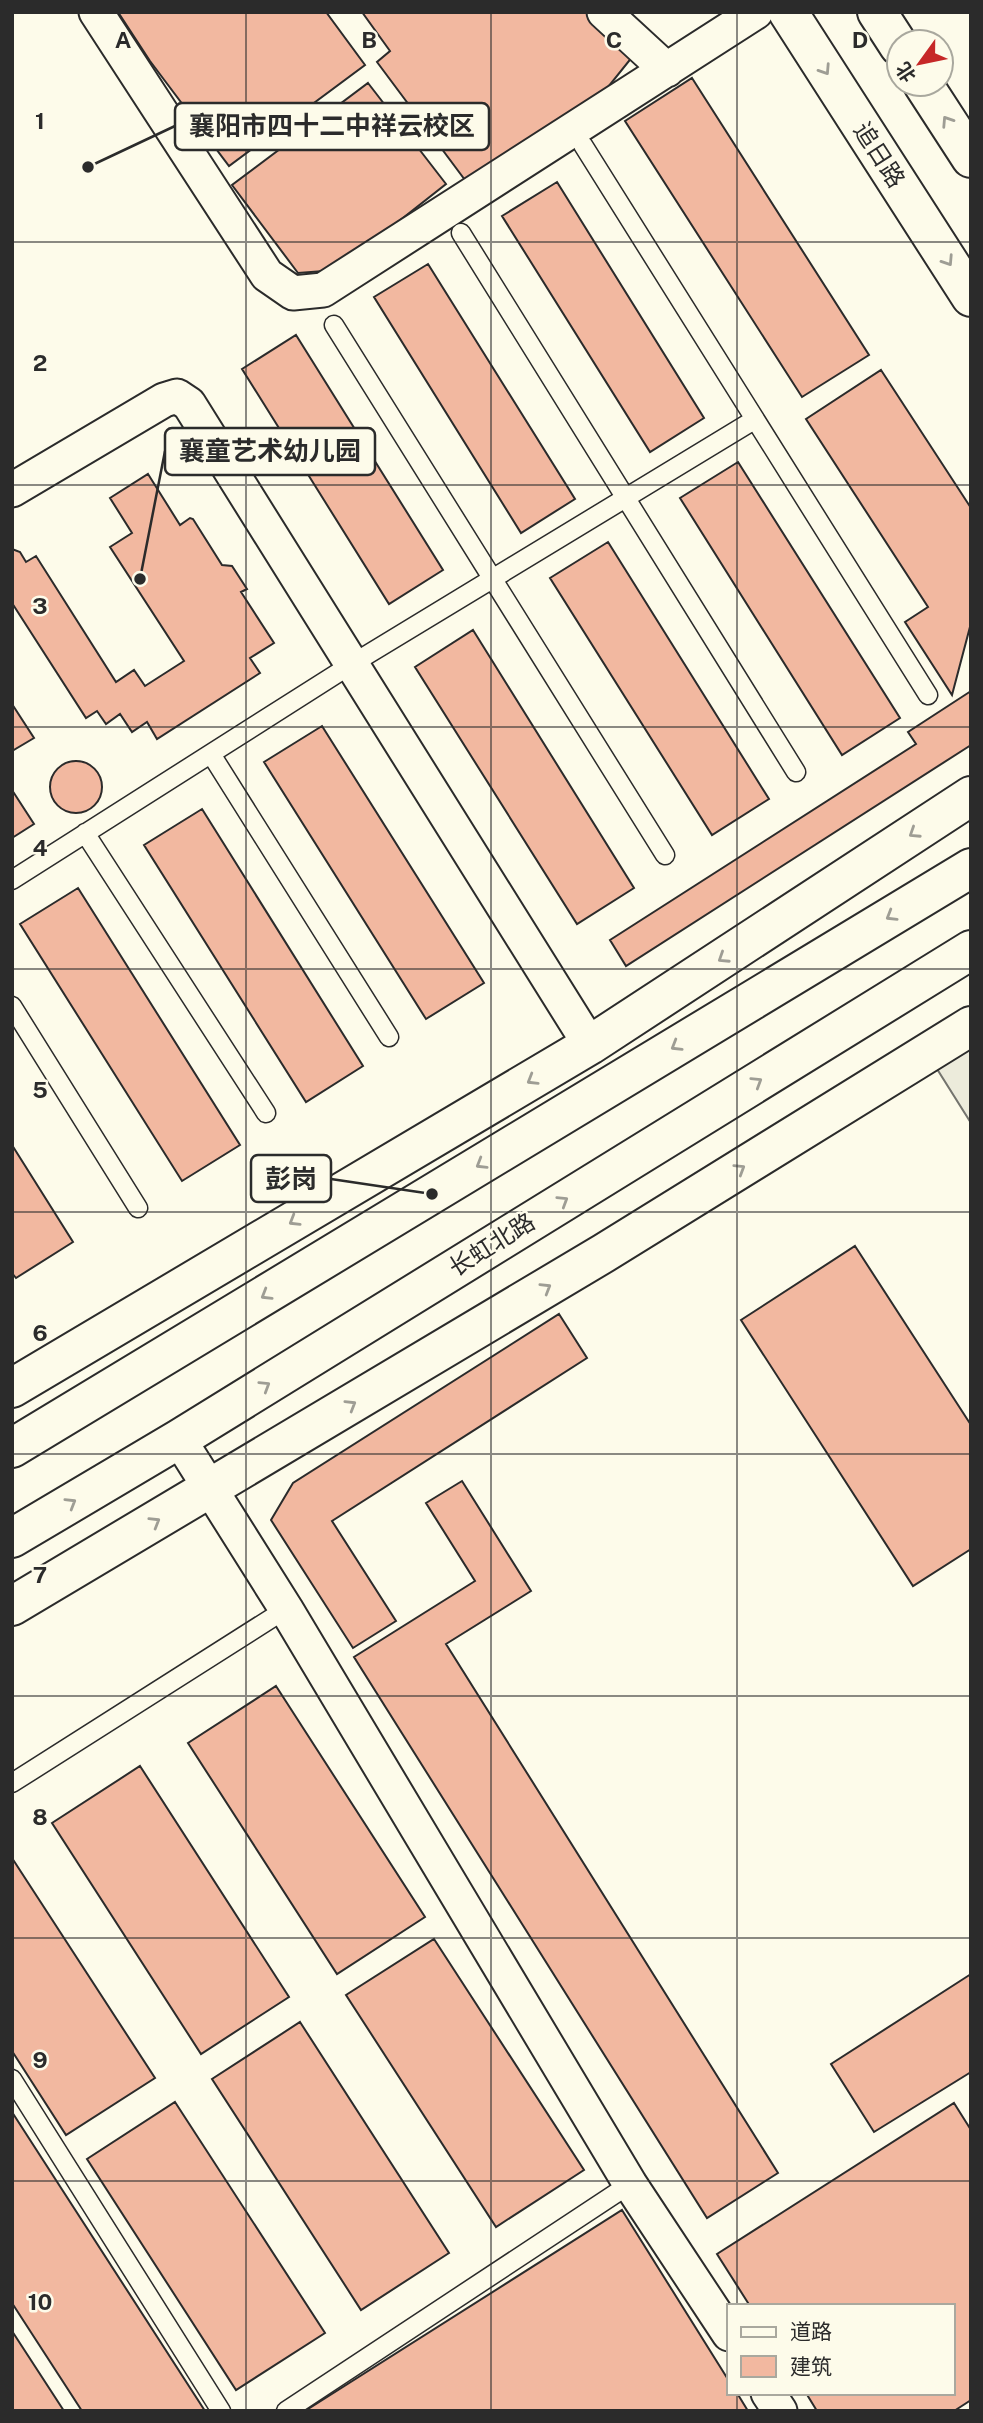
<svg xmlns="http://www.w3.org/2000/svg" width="983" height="2423" font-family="'Public Sans','Noto Sans SC',sans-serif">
<rect width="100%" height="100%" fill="#fdfbea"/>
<path fill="#ecebdb" stroke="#74746e" stroke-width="2" d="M971 1026V1123L927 1053Z"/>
<path fill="#f2b8a0" stroke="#2b2b2b" stroke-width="2" d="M118 12H326L365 65 229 166 150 61Z
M362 12H594L633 56 584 117 465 180 377 62 390 51Z
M692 78 869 355 802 397 625 121Z
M368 83 446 184 337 270 298 273 232 185Z
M557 182 704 418 650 452 502 216Z
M428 264 575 499 521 533 374 297Z
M296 335 443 570 389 604 242 369Z
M881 370 971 508V623L952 695 905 622 928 607 806 419Z
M738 462 900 718 842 755 680 498Z
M148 474 180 525 190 518 193 519 222 565 232 566 247 589 241 592 274 643 250 658 260 673 157 739 147 722 132 732 120 714 106 724 97 711 86 718 12 603V549L20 552 26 562 36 556 116 682 134 670 145 686 184 661 110 547 132 533 110 498Z
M608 542 769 799 712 835 550 578Z
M473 630 634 888 577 924 415 667Z
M971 691V745L626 966 610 940 916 744 908 732Z
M12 704 34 738 12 751Z
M322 726 484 983 426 1019 264 762Z
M50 787a26 26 0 1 1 52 0a26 26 0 1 1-52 0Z
M12 790 34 824 12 838Z
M202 809 363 1066 306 1102 144 845Z
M78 888 240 1145 182 1181 20 924Z
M12 1145 73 1242 16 1278 12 1273Z
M855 1246 971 1425V1549L913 1586 741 1320Z
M559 1314 587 1358 332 1521 396 1621 353 1648 271 1520 293 1483Z
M462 1481 531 1591 446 1644 778 2173 707 2218 354 1657 475 1581 426 1503Z
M276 1686 425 1917 337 1974 188 1743Z
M140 1766 289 1997 201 2054 52 1823Z
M12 1858 155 2078 66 2135 12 2051Z
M434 1939 584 2170 496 2227 346 1995Z
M971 1974V2072L874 2132 831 2064Z
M300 2022 449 2253 361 2310 212 2079Z
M175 2102 325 2333 236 2390 87 2159Z
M954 2103 971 2130V2400L954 2411H817L806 2393H953V2306H750L717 2254Z
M12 2112 205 2411H82L12 2303Z
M622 2210 729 2381V2393H737L748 2411H305Z
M12 2331 64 2411H12Z"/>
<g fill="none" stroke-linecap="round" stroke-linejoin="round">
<defs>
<path id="lane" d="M583 145 928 695
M461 233 796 772
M334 325 665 855
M211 754 389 1037
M85 833 266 1113
M12 880 352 664 754 420
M12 1006 138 1208
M12 1783 286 1609
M12 2079 221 2411
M286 2411 630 2184"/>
<path id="street" d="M96 12 267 275 293 293 323 290 756 12
M604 12 667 70
M12 490 164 400 177 396 189 404 590 1045
M179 1439 286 1609 630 2184 729 2334
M768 2393 780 2411"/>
<path id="secondary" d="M788 12 971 297
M877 12 899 46
M923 84 971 158
M12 1388 590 1045 971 796
M12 1606 604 1253 971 1026"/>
<path id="highway" d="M12 1448 971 868
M12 1538 179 1439 971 950"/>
</defs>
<use href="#lane" stroke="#2b2b2b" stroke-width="21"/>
<use href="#street" stroke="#2b2b2b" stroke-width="37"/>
<use href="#secondary" stroke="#2b2b2b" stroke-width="42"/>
<use href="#highway" stroke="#2b2b2b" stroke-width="42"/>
<use href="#lane" stroke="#fdfbea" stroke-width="18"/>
<use href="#street" stroke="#fdfbea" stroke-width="33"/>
<use href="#secondary" stroke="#fdfbea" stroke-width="38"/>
<use href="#highway" stroke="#fdfbea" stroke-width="38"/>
</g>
<defs><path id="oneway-chevron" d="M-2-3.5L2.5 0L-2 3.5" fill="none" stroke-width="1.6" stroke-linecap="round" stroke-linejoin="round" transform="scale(1.75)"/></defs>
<g stroke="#9e9d94">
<use href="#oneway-chevron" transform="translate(825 70) rotate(57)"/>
<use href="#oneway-chevron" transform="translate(947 121) rotate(-123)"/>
<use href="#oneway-chevron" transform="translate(948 261) rotate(57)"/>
<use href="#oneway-chevron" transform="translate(914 833) rotate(147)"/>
<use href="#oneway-chevron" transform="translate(891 916) rotate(149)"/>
<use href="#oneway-chevron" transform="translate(723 958) rotate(147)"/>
<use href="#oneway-chevron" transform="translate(676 1046) rotate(149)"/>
<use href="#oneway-chevron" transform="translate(532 1080) rotate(149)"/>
<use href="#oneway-chevron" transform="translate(757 1082) rotate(-32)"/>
<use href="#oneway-chevron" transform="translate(481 1164) rotate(149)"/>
<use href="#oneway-chevron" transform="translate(740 1169) rotate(-32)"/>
<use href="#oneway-chevron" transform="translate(563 1201) rotate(-32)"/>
<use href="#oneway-chevron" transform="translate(294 1221) rotate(149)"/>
<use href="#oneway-chevron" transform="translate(546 1288) rotate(-31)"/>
<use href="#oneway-chevron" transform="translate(266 1295) rotate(149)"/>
<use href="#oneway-chevron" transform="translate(265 1386) rotate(-32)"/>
<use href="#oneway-chevron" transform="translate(351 1405) rotate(-31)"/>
<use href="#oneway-chevron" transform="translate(71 1503) rotate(-31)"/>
<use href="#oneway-chevron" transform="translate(155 1522) rotate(-31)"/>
</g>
<path fill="none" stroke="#2b2b2b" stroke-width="2" stroke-opacity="0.55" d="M246 12V2411M491 12V2411M737 12V2306M12 242H971M12 485H971M12 727H971M12 969H971M12 1212H971M12 1454H971M12 1696H971M12 1938H971M12 2181H971M737 2393V2411"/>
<g text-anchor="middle" stroke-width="5" stroke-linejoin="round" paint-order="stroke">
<g font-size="24" fill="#2b2b2b" stroke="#fdfbea">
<text transform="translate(879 155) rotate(57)" y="8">追日路</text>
<text transform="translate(492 1245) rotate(-32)" y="8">长虹北路</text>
</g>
</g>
<g font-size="23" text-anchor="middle" font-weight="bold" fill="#2b2b2b" stroke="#fdfbea" stroke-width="5" stroke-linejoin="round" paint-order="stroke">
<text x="123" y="48">A</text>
<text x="369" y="48">B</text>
<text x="614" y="48">C</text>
<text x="860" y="48">D</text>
<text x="40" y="129">1</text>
<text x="40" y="371">2</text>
<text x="40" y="614">3</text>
<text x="40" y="856">4</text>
<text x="40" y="1098">5</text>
<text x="40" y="1341">6</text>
<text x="40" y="1583">7</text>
<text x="40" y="1825">8</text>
<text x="40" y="2068">9</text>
<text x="40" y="2310">10</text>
</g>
<path fill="none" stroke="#2b2b2b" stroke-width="2.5" d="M88 167L175 126M140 579L165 451M432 1194L331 1179"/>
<g fill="#2b2b2b" stroke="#fdfbea" stroke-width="2.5">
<circle cx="88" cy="167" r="7"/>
<circle cx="140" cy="579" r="7"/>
<circle cx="432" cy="1194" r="7"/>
</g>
<g fill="#fdfbea" stroke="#2b2b2b" stroke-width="2.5">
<rect x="175" y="103" width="314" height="47" rx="7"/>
<rect x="165" y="428" width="210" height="47" rx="7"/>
<rect x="251" y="1155" width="80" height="47" rx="7"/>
</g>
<g font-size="26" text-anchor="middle" font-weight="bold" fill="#2b2b2b">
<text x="332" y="135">襄阳市四十二中祥云校区</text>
<text x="270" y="460">襄童艺术幼儿园</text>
<text x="291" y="1188">彭岗</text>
</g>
<rect width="983" height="2423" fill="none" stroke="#2b2b2b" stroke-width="28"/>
<rect x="727" y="2304" width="228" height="91" fill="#fdfbea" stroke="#a9a89e" stroke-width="2"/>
<rect x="741" y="2327" width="35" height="10" fill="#fdfbea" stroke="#a9a89e" stroke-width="2"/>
<text x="790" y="2339" font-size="21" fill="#2b2b2b">道路</text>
<rect x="741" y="2356" width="35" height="21" fill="#f2b8a0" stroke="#a9a89e" stroke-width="2"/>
<text x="790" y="2374" font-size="21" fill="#2b2b2b">建筑</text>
<g transform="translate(920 63) rotate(237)"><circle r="33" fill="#fdfbea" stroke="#a9a89e" stroke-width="2"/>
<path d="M0-5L12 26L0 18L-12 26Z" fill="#c62828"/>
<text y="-10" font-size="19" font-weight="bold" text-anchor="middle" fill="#2b2b2b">北</text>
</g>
</svg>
